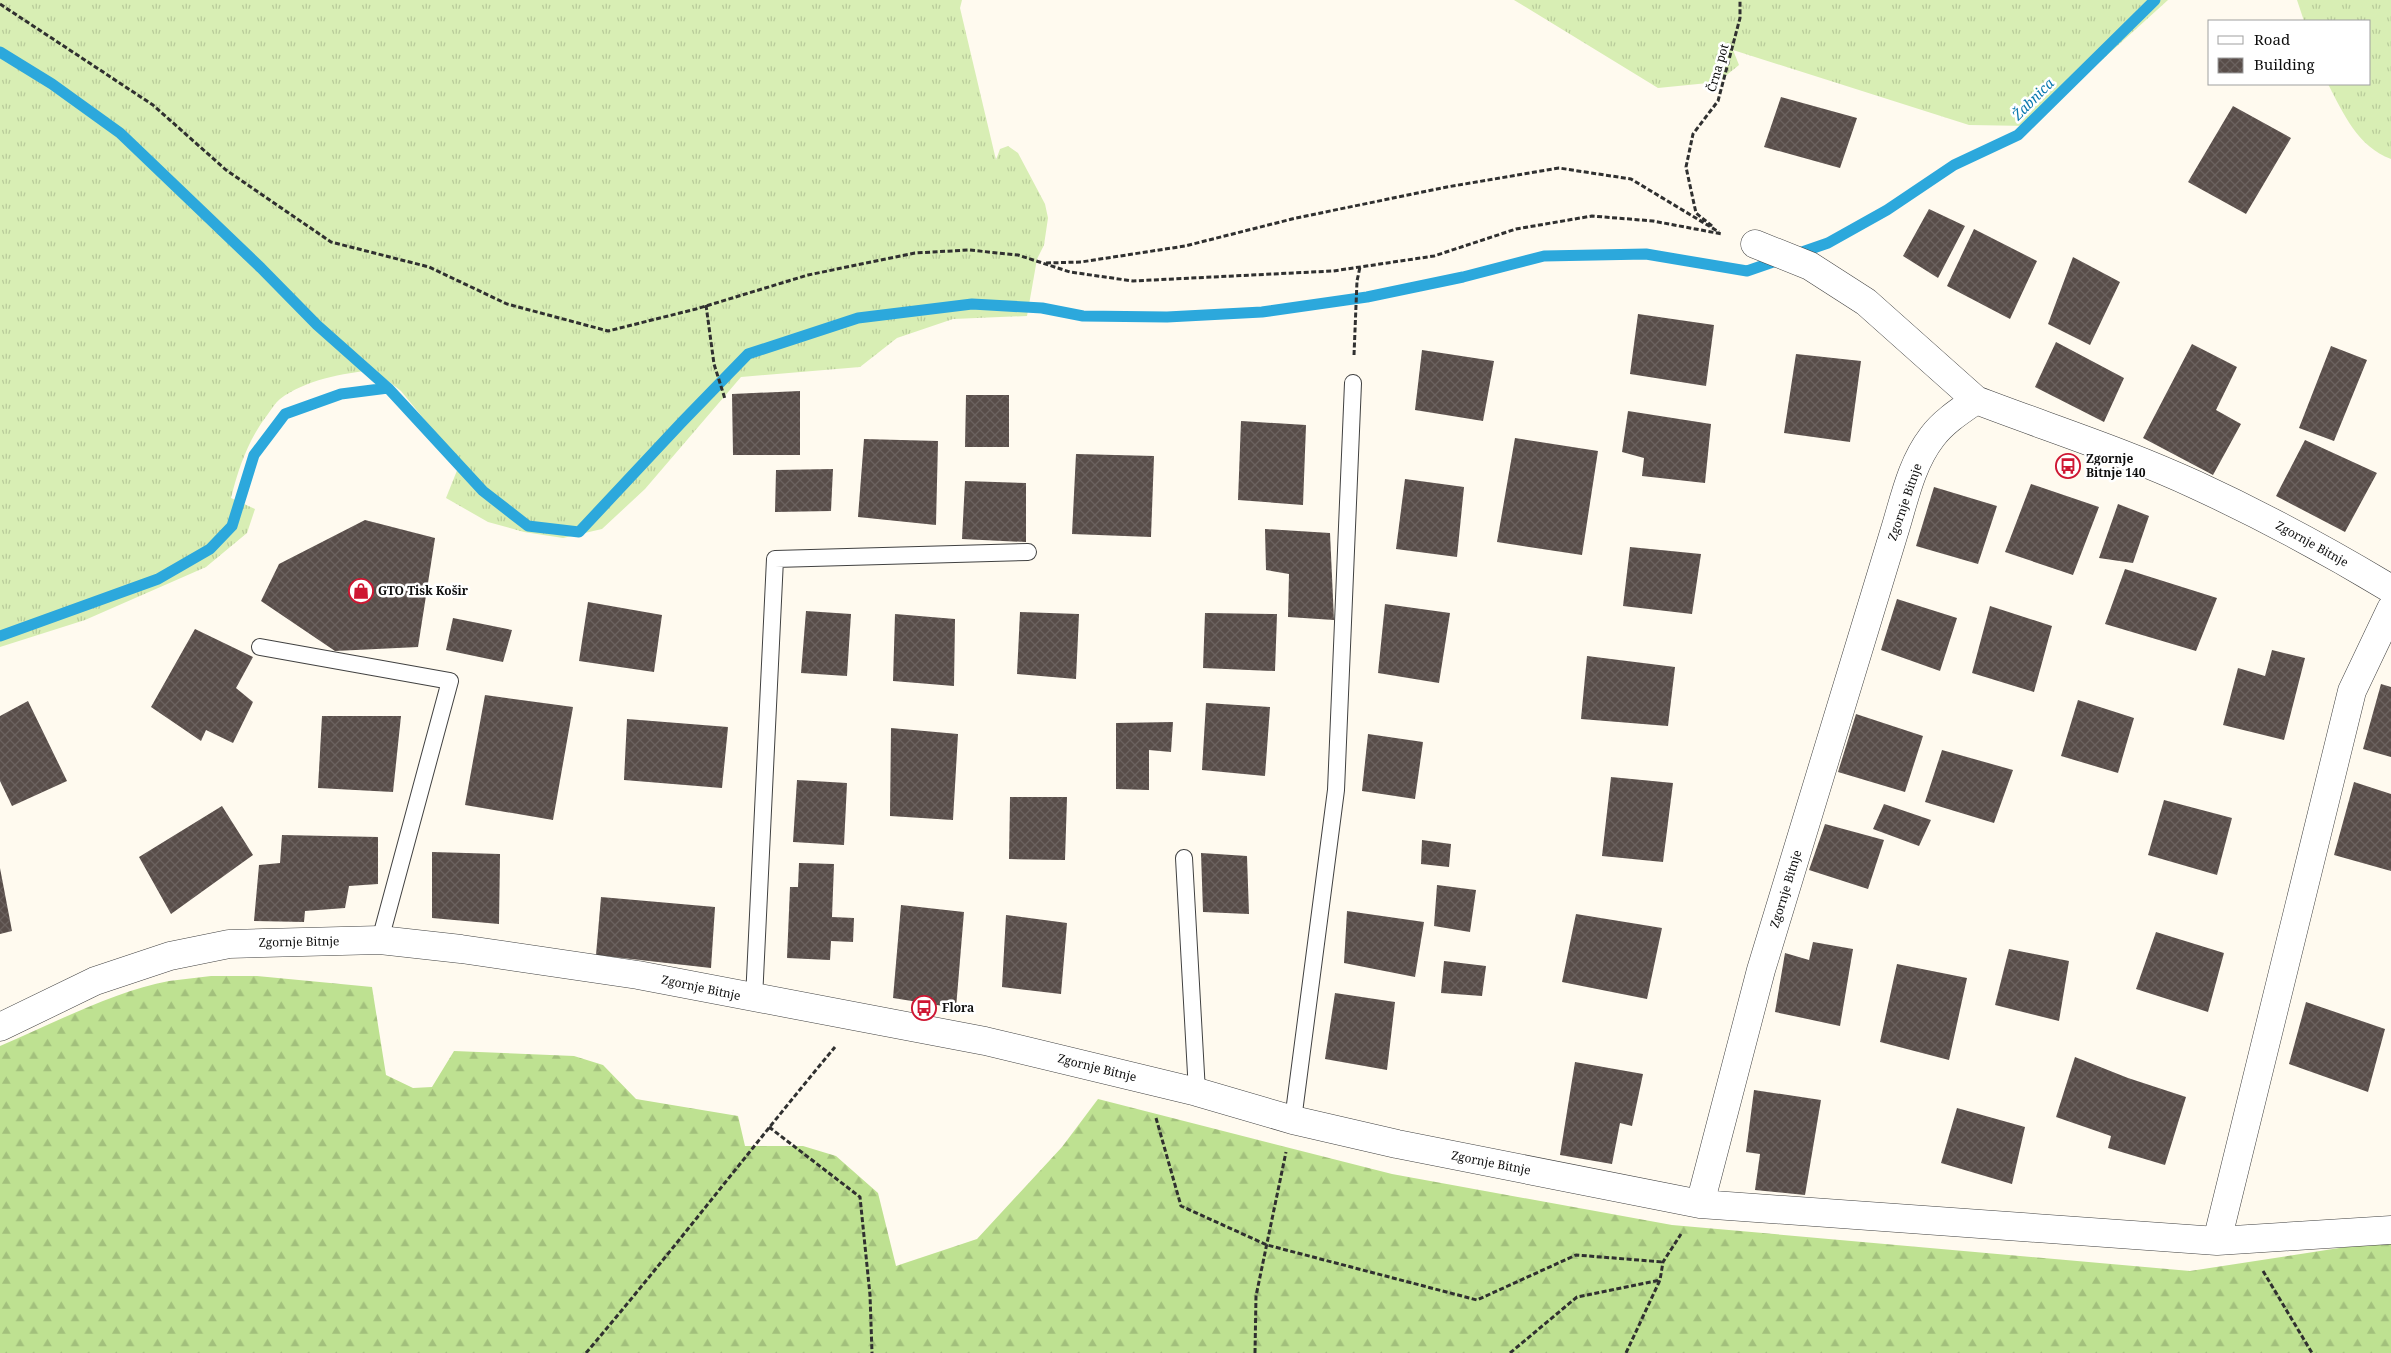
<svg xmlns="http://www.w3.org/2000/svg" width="2391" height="1353" font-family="'Noto Serif',serif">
<defs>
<pattern id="grass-tufts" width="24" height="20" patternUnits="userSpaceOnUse" patternTransform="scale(1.25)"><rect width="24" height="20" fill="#d8eeb4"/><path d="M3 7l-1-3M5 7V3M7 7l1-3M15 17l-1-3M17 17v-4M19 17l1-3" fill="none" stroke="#b8cb9a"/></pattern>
<pattern id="forest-firs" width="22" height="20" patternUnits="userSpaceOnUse" patternTransform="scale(1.25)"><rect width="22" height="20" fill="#bee191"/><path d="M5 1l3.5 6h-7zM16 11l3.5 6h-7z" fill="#a2c07c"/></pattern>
<pattern id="building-cross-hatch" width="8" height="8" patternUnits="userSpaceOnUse" patternTransform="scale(1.25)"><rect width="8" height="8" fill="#584d49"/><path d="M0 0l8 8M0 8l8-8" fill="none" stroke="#6b625f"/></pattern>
</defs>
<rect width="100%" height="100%" fill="#fffaef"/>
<path fill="url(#grass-tufts)" d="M0 0H962L960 8 996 160 1000 149 1008 146 1018 153 1045 204 1048 218 1044 245 1037 259 1027 316 953 319 897 338 860 367 741 377 645 489 602 529 563 538 524 532 488 522 446 498 460 463 401 391 374 370C343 373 305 380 280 399 275 403 271 410 268 414 248 440 239 467 231 498L255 509 247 533 206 567 85 620 0 647Z
M1514 0H2168L2029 126 1969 125 1733 50 1739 65 1718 82 1658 88Z
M2297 0H2391V159C2358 147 2343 113 2328 84H2370V21H2304Z"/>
<path fill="url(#forest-firs)" d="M211 976H257L372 987 386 1075 413 1088 432 1087 454 1051 574 1056 603 1065 636 1099 738 1116 745 1146H803L836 1156 878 1193 896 1266 977 1239 1062 1147 1098 1099 1392 1174 1672 1225 2190 1271 2391 1240V1353H0V1046C52 1024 114 991 169 981 183 979 197 978 211 976Z"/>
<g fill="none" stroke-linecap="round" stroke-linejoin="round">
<path stroke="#2ca8dc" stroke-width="11" d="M0 52 52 84 120 133 261 268 317 325 388 388 483 491 528 526 579 532 682 422 748 354 858 318 972 304 1042 308 1083 316 1167 317 1262 312 1367 297 1463 277 1544 256 1646 254 1747 271 1828 243 1887 210 1954 165 2018 135 2155 0
M0 636 158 579 210 549 232 526 254 455 285 414 341 394 388 388"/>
</g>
<path fill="url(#building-cross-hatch)" d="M1781 97 1857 118 1840 168 1764 147Z
M2233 106 2291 138 2246 214 2188 182Z
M1929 209 1965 226 1938 278 1903 256Z
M1974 229 2037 261 2010 319 1947 286Z
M2073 257 2120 282 2090 345 2048 324Z
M1638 314 1714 325 1706 386 1630 374Z
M2056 342 2124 378 2104 422 2035 387Z
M2192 344 2237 367 2216 410 2241 424 2213 475 2143 438Z
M2331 346 2367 360 2334 441 2299 428Z
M1422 350 1494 361 1483 421 1415 410Z
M1796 354 1861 361 1850 442 1784 433Z
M800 391V455H733L732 394Z
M966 395H1009V447H965Z
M1628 411 1711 424 1705 483 1642 476 1644 458 1622 452Z
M1241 421 1306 425 1303 505 1238 500Z
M1515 438 1598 451 1582 555 1497 542Z
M864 439 938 441 936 525 858 517Z
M2305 440 2377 473 2345 532 2276 496Z
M1076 454 1154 456 1151 537 1072 534Z
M833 469 831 511 775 512 776 470Z
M1405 479 1464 487 1457 557 1396 549Z
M965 481 1026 483V542L962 539Z
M2031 484 2099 507 2073 575 2005 552Z
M1934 487 1997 506 1978 564 1916 546Z
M2118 504 2149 516 2133 563 2099 558Z
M365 520 435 538 418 647 335 651 261 601 279 564Z
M1265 529 1330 533 1334 620 1288 617 1289 574 1266 570Z
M1630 547 1701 554 1692 614 1623 606Z
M2125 569 2217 598 2196 651 2105 624Z
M1897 599 1957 618 1940 671 1881 650Z
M588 602 662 615 654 672 579 661Z
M1385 604 1450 613 1439 683 1378 673Z
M1990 606 2052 626 2034 692 1972 673Z
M806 611 851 614 847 676 801 673Z
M1020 612 1079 614 1076 679 1017 674Z
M1205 613 1277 614 1275 671 1203 668Z
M895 614 955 619 954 686 893 681Z
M453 618 512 630 503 662 446 650Z
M195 629 253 657 236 688 253 702 233 743 206 730 201 741 151 707Z
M2272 650 2305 658 2284 740 2223 725 2238 668 2265 676Z
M1587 656 1675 667 1668 726 1581 719Z
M2381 684 2391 687V757L2363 749Z
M485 695 573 707 553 820 465 805Z
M2078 700 2134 718 2118 773 2061 756Z
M28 701 67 781 12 806 0 781V716Z
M1206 703 1270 707 1265 776 1202 770Z
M1856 714 1923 736 1905 792 1838 772Z
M322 716H401L393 792 318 788Z
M627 719 728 727 722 788 624 780Z
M1173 722 1171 752 1149 750V790L1116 789V723Z
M891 728 958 734 953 820 890 816Z
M1368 734 1423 742 1415 799 1362 791Z
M1942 750 2013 770 1994 823 1925 802Z
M1611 777 1673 783 1663 862 1602 856Z
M797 780 847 783 844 845 793 842Z
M2354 782 2391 794V871L2334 855Z
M1010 797H1067L1065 860 1009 859Z
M2164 800 2232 818 2217 875 2148 855Z
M1884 804 1931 820 1919 846 1873 829Z
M222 806 253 855 171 914 139 857Z
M1825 824 1884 840 1868 889 1809 870Z
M282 835 378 837V884L349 886 345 908 305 911 304 922 254 921 259 865 280 863Z
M1422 840 1451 844 1449 867 1421 864Z
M432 852 500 854 499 924 432 918Z
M1201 853 1247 856 1249 914 1203 912Z
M799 863 834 864 832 917 854 918 853 942 831 941 830 960 787 958 790 887H798Z
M0 868 12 931 0 934Z
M1437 885 1476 890 1470 932 1434 926Z
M601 897 715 907 711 968 596 955Z
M901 905 964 912 956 1008 893 998Z
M1347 911 1424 922 1415 977 1344 963Z
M1576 914 1662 928 1647 999 1562 982Z
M1006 915 1067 923 1061 994 1002 987Z
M2156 932 2224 953 2208 1012 2136 989Z
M1813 942 1853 949 1840 1026 1775 1012 1785 953 1809 960Z
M2009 949 2069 961 2059 1021 1995 1005Z
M1444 961 1486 966 1482 996 1441 993Z
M1897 964 1967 978 1949 1060 1880 1042Z
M1335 993 1395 1002 1387 1070 1325 1059Z
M2306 1002 2385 1029 2368 1092 2289 1064Z
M2075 1057 2128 1078 2186 1097 2165 1165 2108 1148 2111 1136 2056 1117Z
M1575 1062 1643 1074 1632 1126 1620 1123 1612 1164 1560 1155Z
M1754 1090 1821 1100 1805 1195 1755 1190 1760 1154 1746 1152Z
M1957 1108 2025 1127 2012 1184 1941 1163Z"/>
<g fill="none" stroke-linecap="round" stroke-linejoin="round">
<defs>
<path id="lane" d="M260 647 450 681 380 940
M1184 858 1197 1092
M754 999 775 559 1028 552
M1293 1120 1336 790 1353 383"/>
<path id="street" d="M1755 244 1810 266 1866 302 1976 400
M0 1027 95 981 170 956 229 944 380 940 461 949 638 975 985 1041 1197 1092 1293 1120 1397 1144 1700 1204 2217 1241 2391 1230
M1700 1204 1761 970 1896 526C1905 496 1912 463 1932 437 1943 422 1960 411 1976 400 2049 428 2125 452 2196 485 2263 516 2328 551 2391 589
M2217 1241 2352 691 2391 609"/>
</defs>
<use href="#lane" stroke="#414141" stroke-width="18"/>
<use href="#street" stroke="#414141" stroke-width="29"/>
<path stroke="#303030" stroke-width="3" stroke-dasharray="5 2.5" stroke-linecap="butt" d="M0 4 153 105 226 170 331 242 429 267 507 304 608 331 696 309 808 275 915 253 969 250 1018 255 1070 272 1133 281 1333 271 1434 256 1516 229 1592 216 1653 221 1722 234
M1712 226 1696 213 1686 167 1693 134 1718 101 1740 18V0
M1046 263 1081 262 1185 246 1296 218 1447 187 1559 168 1631 179 1719 232
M706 305 714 364 725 399
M1354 355 1357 281 1360 267
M1156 1118 1181 1206 1267 1245 1477 1300 1576 1255 1663 1262
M769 1127 860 1197 870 1295 872 1353
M2263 1271 2312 1353
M586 1353C671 1253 751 1148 835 1047
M1255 1353 1256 1296 1286 1152
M1510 1353 1577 1297 1660 1280
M1626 1353 1660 1280 1663 1262 1681 1234"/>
<use href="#lane" stroke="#fff" stroke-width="16"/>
<use href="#street" stroke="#fff" stroke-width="28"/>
</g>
<defs>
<symbol id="bus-ring" viewBox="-11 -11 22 22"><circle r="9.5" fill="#fff" stroke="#ce1632" stroke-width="1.5"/><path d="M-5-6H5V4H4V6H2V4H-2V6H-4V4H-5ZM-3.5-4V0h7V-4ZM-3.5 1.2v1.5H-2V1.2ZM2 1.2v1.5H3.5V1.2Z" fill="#ce1632"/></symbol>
<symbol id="shop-ring" viewBox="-11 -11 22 22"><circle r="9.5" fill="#fff" stroke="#ce1632" stroke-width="1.5"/><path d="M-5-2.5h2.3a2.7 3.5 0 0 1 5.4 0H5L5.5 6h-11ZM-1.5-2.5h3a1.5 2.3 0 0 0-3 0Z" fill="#ce1632"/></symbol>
</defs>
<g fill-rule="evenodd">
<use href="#bus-ring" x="2054" y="452" width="28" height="28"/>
<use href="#shop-ring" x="347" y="577" width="28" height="28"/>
<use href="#bus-ring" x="910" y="994" width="28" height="28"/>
</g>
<g text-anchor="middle" stroke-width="5" stroke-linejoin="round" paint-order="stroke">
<g font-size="12" fill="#0e0e0e" stroke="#fff">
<text transform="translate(1718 68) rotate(-74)" y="4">Črna pot</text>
<text transform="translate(1905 502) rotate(-71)" y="4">Zgornje Bitnje</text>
<text transform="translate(2312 544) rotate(29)" y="4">Zgornje Bitnje</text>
<text transform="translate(1786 889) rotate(-73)" y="4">Zgornje Bitnje</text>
<text transform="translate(299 942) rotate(-1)" y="4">Zgornje Bitnje</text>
<text transform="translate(701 988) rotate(12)" y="4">Zgornje Bitnje</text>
<text transform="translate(1097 1068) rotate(14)" y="4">Zgornje Bitnje</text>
<text transform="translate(1491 1163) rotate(11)" y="4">Zgornje Bitnje</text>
</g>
<g font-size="12" font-weight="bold" fill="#0e0e0e" stroke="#fff" text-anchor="start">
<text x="2086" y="463">Zgornje<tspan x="2086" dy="14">Bitnje 140</tspan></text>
<text x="378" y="595">GTO Tisk Košir</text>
<text x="942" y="1012">Flora</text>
</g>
<g font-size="14" font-style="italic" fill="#0978af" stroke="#fff">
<text transform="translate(2033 99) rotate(-45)" y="5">Žabnica</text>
</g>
</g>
<rect x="2208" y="20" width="162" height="65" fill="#ffffff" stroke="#9f9f9f"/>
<rect x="2218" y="36" width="25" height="8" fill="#ffffff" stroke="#9f9f9f"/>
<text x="2254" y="45" font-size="15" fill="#0e0e0e">Road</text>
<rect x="2218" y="58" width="25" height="15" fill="url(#building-cross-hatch)" stroke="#9f9f9f"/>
<text x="2254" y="70" font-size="15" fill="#0e0e0e">Building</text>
</svg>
